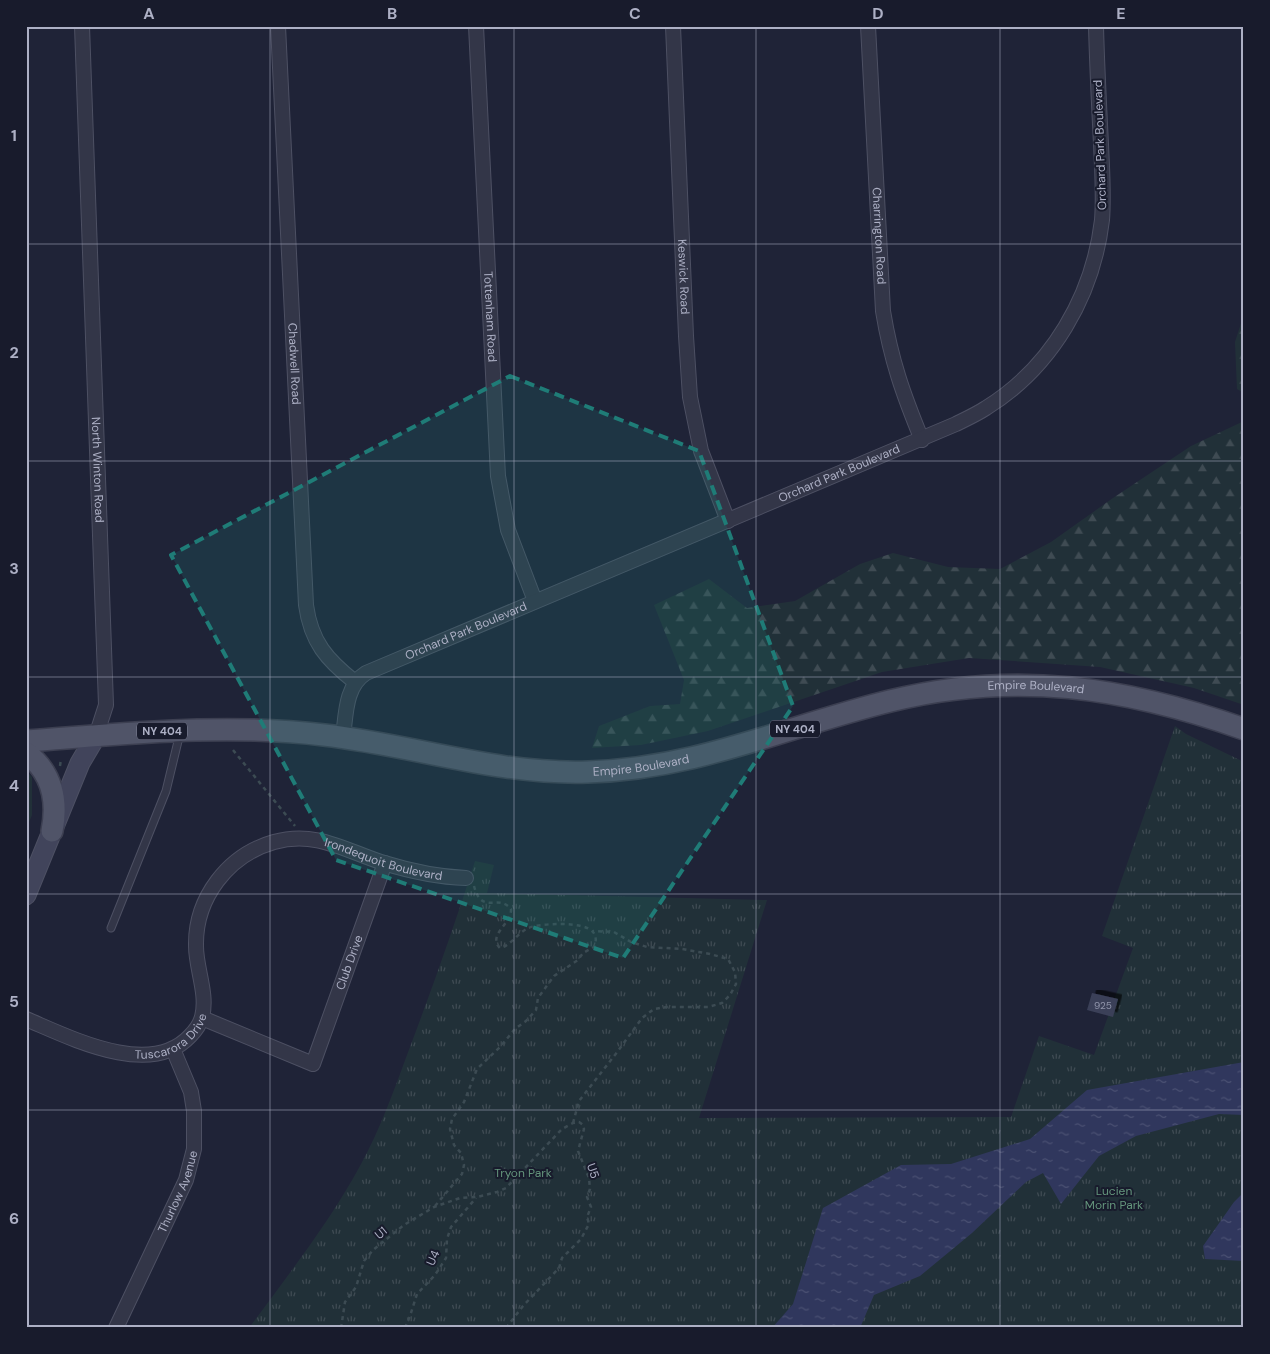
<svg xmlns="http://www.w3.org/2000/svg" width="1270" height="1354" font-family="'DM Sans',sans-serif">
<defs>
<pattern id="forest-firs" width="22" height="20" patternUnits="userSpaceOnUse" patternTransform="scale(1.25)"><rect width="22" height="20" fill="#213038"/><path d="M5 1l3.5 6h-7zM16 11l3.5 6h-7z" fill="#3f4b53"/></pattern>
<pattern id="park-tufts" width="24" height="20" patternUnits="userSpaceOnUse" patternTransform="scale(1.25)"><rect width="24" height="20" fill="#213038"/><path d="M3 7l-1-3M5 7V3M7 7l1-3M15 17l-1-3M17 17v-4M19 17l1-3" fill="none" stroke="#3f4b53"/></pattern>
<pattern id="water-ripples" width="26" height="14" patternUnits="userSpaceOnUse" patternTransform="scale(1.25)"><rect width="26" height="14" fill="#30375d"/><path d="M2 4q2-2 4 0t4 0M15 11q2-2 4 0t4 0" fill="none" stroke="#4b5173"/></pattern>
<filter id="shadow"><feDropShadow dx="4.5" dy="-4.5" stdDeviation="0" flood-color="#0009"/></filter>
</defs>
<rect width="100%" height="100%" fill="#1f2337"/>
<path fill="url(#forest-firs)" d="M1244 314V393L1237 389 1235 342Z
M1244 421V705L1194 688 1100 667 969 658 882 672 708 731 641 745 592 748 599 726 650 706 680 704 684 680 654 605 709 579 747 608 795 601 860 564 893 553 948 567 1000 569 1051 542 1113 498 1191 446Z"/>
<path fill="url(#park-tufts)" d="M1175 726 1186 734 1244 762V1328H249C288 1275 329 1223 360 1166 381 1128 395 1087 410 1047 433 986 455 924 475 861L494 865 487 893 767 900 699 1118 1011 1117 1039 1036 1094 1055 1133 948 1102 936Z
M26 771 32 777V815L26 829Z"/>
<path fill="url(#water-ripples)" d="M1244 1062V1115L1219 1114 1136 1136 1099 1156 1061 1204 1043 1173 1026 1182 972 1233 920 1276 874 1295 860 1328H772L793 1304 823 1208 901 1165 951 1164 1030 1139 1087 1090Z
M1244 1192V1261L1205 1259 1203 1246 1234 1202Z"/>
<path fill="#3b4058" filter="url(#shadow)" d="M1092 993 1118 999 1113 1017 1087 1010Z"/>
<g fill="none" stroke-linecap="round" stroke-linejoin="round">
<defs>
<path id="service" d="M111 928 166 791 180 733"/>
<g id="minor">
<path id="s1" d="M82 26 106 705 96 736"/>
<path id="s2" d="M278 26 306 605C311 642 327 660 355 682"/>
<path id="s3" d="M476 26 498 476 508 530 535 601"/>
<path id="s4" d="M673 26 686 336 690 397 701 451 728 521"/>
<path id="s5" d="M868 26 883 311C891 360 903 394 922 440"/>
<path id="s6" d="M343 737C346 715 345 686 366 673L956 424C966 419 977 414 986 408 1052 367 1093 296 1102 220 1104 195 1102 169 1101 144 1099 105 1097 66 1096 26"/>
<path id="s7" d="M202 1018 313 1064 385 863"/>
<path id="s8" d="M26 1019C69 1037 150 1079 190 1036 195 1031 200 1024 202 1017 208 994 196 969 196 946 195 898 228 855 274 842 316 830 346 851 384 863 410 871 438 877 466 878"/>
<path id="s9" d="M116 1328 186 1180 194 1149V1111L191 1092 173 1049"/>
</g>
<path id="secondary" d="M26 895 80 763 96 736"/>
<g id="primary">
<path id="s10" d="M26 741C125 734 225 723 324 735 413 745 498 775 588 772 697 769 787 726 890 701 1014 670 1125 687 1244 729"/>
<path d="M26 753C52 772 58 801 52 831"/>
</g>
</defs>
<use href="#service" stroke="#4d5063" stroke-width="9"/>
<use href="#minor" stroke="#4d5063" stroke-width="16"/>
<use href="#secondary" stroke="#4d5063" stroke-width="21"/>
<use href="#primary" stroke="#3c3f51" stroke-width="24"/>
<path stroke="#3c4b53" stroke-width="2.5" stroke-dasharray="4 4" stroke-linecap="butt" d="M233 750 295 826
M60 766 61 759
M573 1123 579 1101 618 1051 642 1018 654 1009 667 1007H708L722 1003 730 995 736 984 735 972 728 959 710 954 682 949 647 947 631 942 614 932 593 931
M435 1206 462 1174 464 1165 461 1153 454 1145 450 1129 452 1119 464 1102 477 1069 500 1047 515 1029 526 1021 536 1010 538 998 554 976 578 960 583 953 594 947C596 942 597 937 593 932 584 921 541 923 528 928 518 933 510 946 500 948 487 935 512 924 511 909 498 893 482 916 474 886
M341 1328 345 1302 356 1287 364 1261 373 1250 404 1225 434 1207 460 1198 477 1197 497 1192 506 1188 562 1129 573 1123 579 1122 583 1125 584 1129 578 1151 589 1178 590 1189 587 1197 591 1207 587 1217 589 1224 581 1239 562 1258 559 1268 523 1306 506 1328
M405 1328 410 1316 417 1294 435 1275 446 1258 447 1239 451 1227 476 1198"/>
<use href="#service" stroke="#333648" stroke-width="7"/>
<use href="#minor" stroke="#333648" stroke-width="14"/>
<use href="#secondary" stroke="#41445b" stroke-width="19"/>
<use href="#primary" stroke="#505468" stroke-width="21"/>
</g>
<path fill="#1f7c77" fill-opacity="0.2" stroke="#1f7c77" stroke-width="4" stroke-dasharray="10 6" stroke-linejoin="round" d="M510 376 699 451 793 706 623 958 336 860 171 555Z"/>
<path fill="none" stroke="#adb0c5" stroke-width="1" stroke-opacity="0.55" d="M270 26V1328M514 26V1328M756 26V1328M1000 26V1328M26 244H1244M26 461H1244M26 677H1244M26 894H1244M26 1110H1244"/>
<g text-anchor="middle" stroke-width="4" stroke-linejoin="round" paint-order="stroke">
<g font-size="10" fill="#9094aa">
<text x="1103" y="1009">925</text>
</g>
<g fill="#181b2c" stroke="#808397" stroke-width="1">
<rect x="770" y="720.5" width="50" height="17" rx="4"/>
<rect x="137" y="722.5" width="50" height="17" rx="4"/>
</g>
<g font-size="11" font-weight="bold" fill="#adb0c5">
<text x="795" y="733">NY 404</text>
<text x="162" y="735">NY 404</text>
</g>
<g font-size="12" fill="#adb0c5" stroke="#181b2c">
<text transform="translate(1100 145) rotate(-92)" y="4">Orchard Park Boulevard</text>
<text dy="4" stroke="none"><textPath href="#s5" startOffset="210">Charrington Road</textPath></text>
<text dy="4" stroke="none"><textPath href="#s4" startOffset="251">Keswick Road</textPath></text>
<text dy="4" stroke="none"><textPath href="#s3" startOffset="291">Tottenham Road</textPath></text>
<text dy="4" stroke="none"><textPath href="#s2" startOffset="338">Chadwell Road</textPath></text>
<text dy="4" stroke="none"><textPath href="#s1" startOffset="444">North Winton Road</textPath></text>
<text dy="4" stroke="none"><textPath href="#s6" startOffset="584">Orchard Park Boulevard</textPath></text>
<text dy="4" stroke="none"><textPath href="#s6" startOffset="179">Orchard Park Boulevard</textPath></text>
<text dy="4" stroke="none"><textPath href="#s10" startOffset="1024">Empire Boulevard</textPath></text>
<text dy="4" stroke="none"><textPath href="#s10" startOffset="619">Empire Boulevard</textPath></text>
<text dy="4" stroke="none"><textPath href="#s8" startOffset="522">Irondequoit Boulevard</textPath></text>
<text dy="4" stroke="none"><textPath href="#s7" startOffset="228">Club Drive</textPath></text>
<text dy="4" stroke="none"><textPath href="#s8" startOffset="158">Tuscarora Drive</textPath></text>
<text transform="translate(593 1171) rotate(71)" y="4">U5</text>
<text dy="4" stroke="none"><textPath href="#s9" startOffset="150">Thurlow Avenue</textPath></text>
<text transform="translate(381 1233) rotate(-39)" y="4">U1</text>
<text transform="translate(433 1258) rotate(-66)" y="4">U4</text>
</g>
<g font-size="12" fill="#64957c" stroke="#181b2c">
<text x="523" y="1177">Tryon Park</text>
<text x="1114" y="1195">Lucien<tspan x="1114" dy="14">Morin Park</tspan></text>
</g>
</g>
<rect width="1270" height="1354" fill="none" stroke="#181b2c" stroke-width="55"/>
<rect x="28" y="28" width="1214" height="1298" fill="none" stroke="#adb0c5" stroke-width="2"/>
<g font-size="16" text-anchor="middle" font-weight="bold" fill="#adb0c5">
<text x="149" y="19">A</text>
<text x="392" y="19">B</text>
<text x="635" y="19">C</text>
<text x="878" y="19">D</text>
<text x="1121" y="19">E</text>
<text x="14" y="141">1</text>
<text x="14" y="358">2</text>
<text x="14" y="574">3</text>
<text x="14" y="791">4</text>
<text x="14" y="1007">5</text>
<text x="14" y="1224">6</text>
</g>
</svg>
